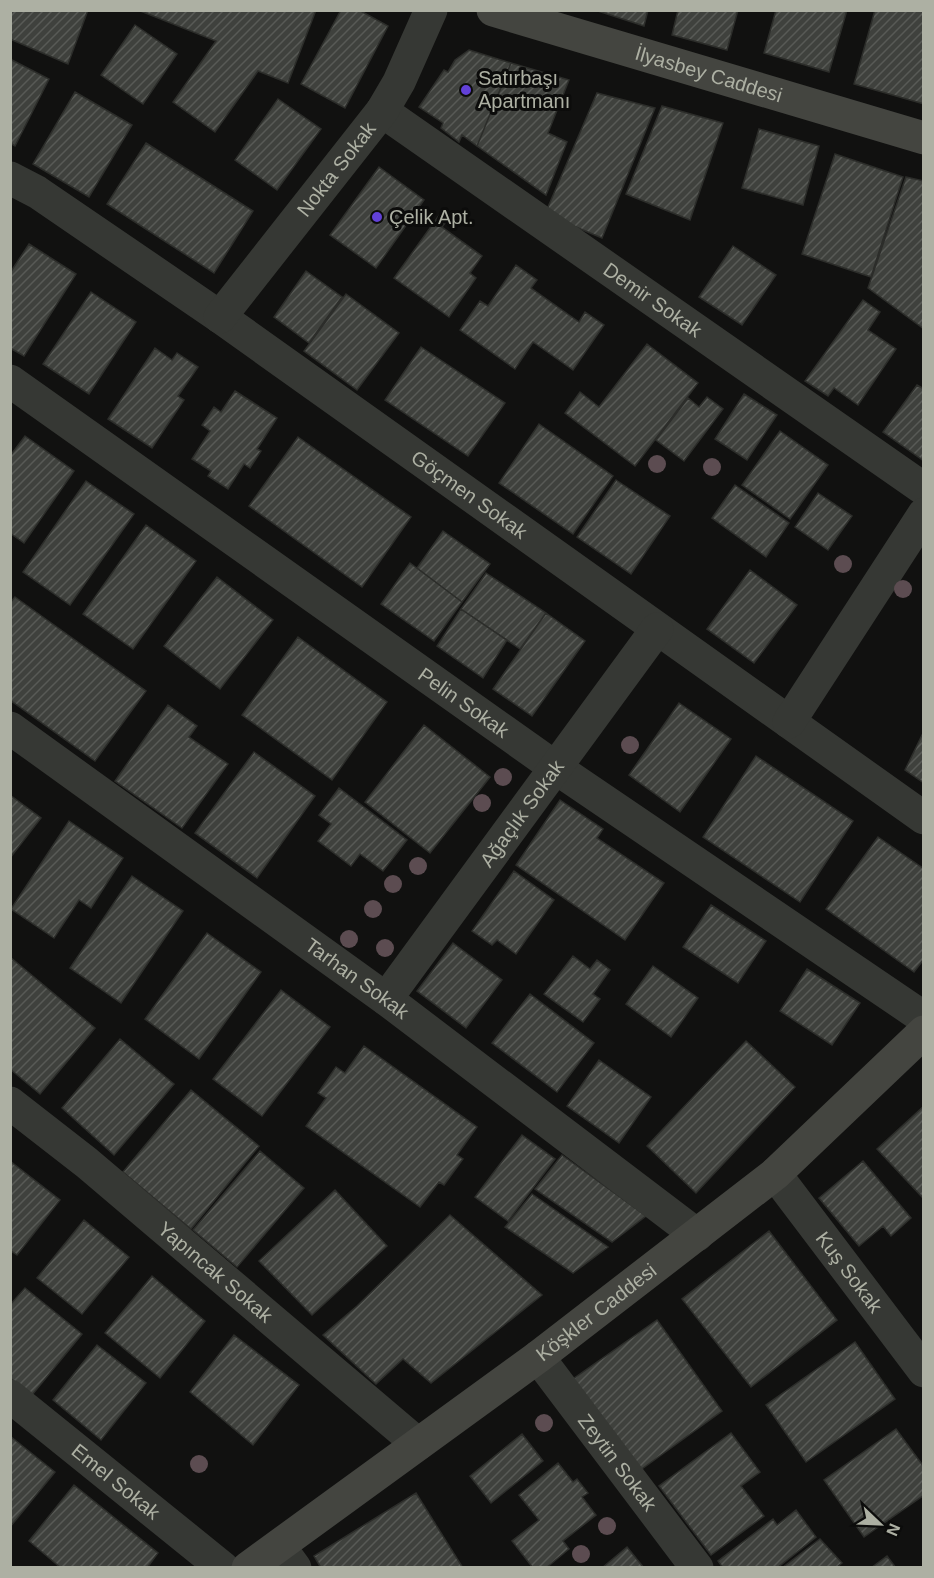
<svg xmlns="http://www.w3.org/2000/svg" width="934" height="1578" font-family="Arial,sans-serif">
<defs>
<pattern id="building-hatch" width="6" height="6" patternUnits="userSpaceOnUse" patternTransform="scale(1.5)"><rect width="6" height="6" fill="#3f413d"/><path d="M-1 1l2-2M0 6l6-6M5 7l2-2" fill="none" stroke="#585a56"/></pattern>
</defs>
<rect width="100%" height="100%" fill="#111110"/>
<path fill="url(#building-hatch)" stroke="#2c2d2a" stroke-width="1.5" d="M10 10H88L68 64 10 39Z
M138 10H316L288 83 258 71 215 132 173 102 216 41Z
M341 10H359L388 26 345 108 301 84Z
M595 10H648L644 26Z
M678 10H738L727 50 672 35Z
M776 10H847L829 72 764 53Z
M875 10H924V104L854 84Z
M135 25 177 54 143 104 101 75Z
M469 50 511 63 477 146 462 135 459 142 441 128 443 123 419 107 444 70 448 72 455 60Z
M10 59 49 79 15 146 10 143Z
M511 63 569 80 548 133 567 142 546 195 477 146Z
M75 92 132 125 89 197 33 164Z
M597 93 655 108 602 238 545 214Z
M278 99 321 129 277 190 235 160Z
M662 106 723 123 690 220 626 194Z
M759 129 819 146 803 205 742 188Z
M146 143 253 211 214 273 107 204Z
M835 154 903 177 871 277 802 254Z
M379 167 424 200 376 268 330 235Z
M906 177 924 181V329L868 288Z
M440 214 448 219 442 227 482 256 470 273 476 278 449 317 394 278Z
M29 244 76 274 24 356 10 348V273Z
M733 246 776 275 742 325 699 297Z
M516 265 537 280 531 288 579 322 585 312 604 325 573 370 533 342 515 369 460 330 480 301 488 306Z
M306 271 342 297 309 343 274 317Z
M91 292 136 322 89 394 43 364Z
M346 294 399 333 357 390 304 351Z
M863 300 880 312 868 330 896 349 858 405 834 388 828 396 805 381Z
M647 344 698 383 635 466 565 413 580 392 599 407Z
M421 347 505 403 468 456 385 400Z
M155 348 172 360 177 353 198 367 178 396 184 400 152 448 108 419Z
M917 385 924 389V461L883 432Z
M235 391 277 418 257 449 261 451 250 468 244 464 228 489 208 476 211 471 192 459 210 431 202 425 214 407 221 412Z
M744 394 777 415 747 460 715 439Z
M707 397 723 409 684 461 656 440 688 398 699 407Z
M539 424 613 476 573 534 499 483Z
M780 431 828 465 790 519 742 485Z
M25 436 74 471 24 543 10 533V456Z
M298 437 411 517 362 587 249 506Z
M616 480 670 516 631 574 577 537Z
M86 481 134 514 70 605 23 572Z
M735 485 789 523 766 557 712 518Z
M818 493 852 516 828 550 795 527Z
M146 525 196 561 133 649 83 614Z
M443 531 490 564 462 602 417 568Z
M410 563 462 602 434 641 381 604Z
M750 570 797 605 754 663 707 629Z
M486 573 546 613 520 649 461 609Z
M217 577 273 620 220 689 164 646Z
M15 597 146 691 95 761 10 700V603Z
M461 609 507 640 483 678 437 646Z
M546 613 585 641 532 716 493 689Z
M298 637 387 702 332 780 242 715Z
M679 703 731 739 680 812 629 775Z
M168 705 197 726 189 737 228 764 182 828 115 781Z
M424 725 490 777 430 853 365 802Z
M924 731V783L905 770Z
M254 752 315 796 257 878 195 833Z
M756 756 853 821 800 902 703 837Z
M339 788 407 840 383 871 360 854 351 866 318 841 331 824 319 815Z
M10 795 41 818 10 858Z
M560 800 603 829 597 838 664 883 625 940 516 865Z
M69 821 123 858 91 908 79 900 54 938 11 909Z
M878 837 924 869V959L914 972 826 909Z
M514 871 554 900 516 954 497 940 492 945 472 931Z
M132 876 183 911 121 1003 70 968Z
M711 905 766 941 738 983 683 947Z
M207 933 261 972 199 1059 145 1019Z
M453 943 502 980 466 1028 417 991Z
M573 956 590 969 597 960 610 970 593 994 600 999 583 1022 544 994Z
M10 957 95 1028 40 1094 10 1069Z
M653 966 698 998 671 1037 626 1004Z
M807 969 860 1003 832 1045 780 1011Z
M281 990 330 1027 262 1116 213 1079Z
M530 994 594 1043 557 1092 492 1043Z
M120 1039 174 1084 114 1155 62 1108Z
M746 1041 795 1087 696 1193 647 1146Z
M364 1046 477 1127 457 1155 463 1159 444 1185 439 1182 420 1207 306 1126 326 1098 318 1093 336 1067 345 1073Z
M599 1060 651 1097 619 1143 567 1106Z
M191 1090 259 1146 191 1229 123 1172Z
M924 1106V1199L877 1149Z
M522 1135 555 1159 508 1221 475 1197Z
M260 1151 304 1188 237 1267 193 1230Z
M562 1155 646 1216 612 1242 535 1189Z
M10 1161 60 1200 17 1255 10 1250Z
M863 1161 911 1218 891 1236 883 1226 859 1246 819 1198Z
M335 1190 387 1246 312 1315 259 1261Z
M532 1194 608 1247 573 1273 505 1227Z
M450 1215 542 1295 431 1383 403 1359 376 1384 323 1335 357 1306Z
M84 1220 129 1257 82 1314 37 1278Z
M769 1231 837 1320 751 1387 682 1299Z
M152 1276 205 1321 160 1378 105 1333Z
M25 1288 82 1334 32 1395 10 1378V1305Z
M657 1320 722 1411 639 1471 573 1379Z
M234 1335 299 1385 253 1445 190 1392Z
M855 1342 895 1399 806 1462 766 1405Z
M97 1345 146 1383 101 1440 53 1400Z
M896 1429 924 1467V1495L864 1537 824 1480Z
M731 1433 760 1472 741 1486 764 1516 711 1555 659 1486Z
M522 1434 543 1461 491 1503 470 1476Z
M10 1436 55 1472 10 1527Z
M558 1463 573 1482 577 1479 588 1493 582 1497 596 1515 563 1541 569 1549 546 1568H533L512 1541 539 1520 519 1495Z
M74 1485 158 1553 147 1568H61L29 1541Z
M416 1493 463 1568H321L314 1556Z
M796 1510 816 1537 777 1568H723L718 1561 773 1519 777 1525Z
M820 1539 842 1563 836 1568H782Z
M627 1547 644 1568H602Z
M887 1556 896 1568H871Z"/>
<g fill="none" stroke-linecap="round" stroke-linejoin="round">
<g stroke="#363834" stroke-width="33">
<path id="s1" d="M382 111 924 489"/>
<path id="s2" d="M10 178 37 192 220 317 924 818"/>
<path id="s3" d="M220 317 382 111 399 82 431 10"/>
<path id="s4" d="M10 381 556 768 924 1018"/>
<path d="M789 722 924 514"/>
<path id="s5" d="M10 728 386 999 697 1235"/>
<path id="s6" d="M386 999 657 629"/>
<path id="s7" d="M10 1103 87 1163 418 1444"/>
<path id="s8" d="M775 1174 924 1371"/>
<path id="s9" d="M538 1357 697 1568"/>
<path id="s10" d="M10 1396 223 1568"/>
<path d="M279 1546 295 1568"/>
</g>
<g stroke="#444540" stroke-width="33">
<path id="s11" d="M493 10 924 138"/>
<path id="s12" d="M248 1568 538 1357 775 1174 924 1032"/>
</g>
</g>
<g fill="#5c4c51">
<circle cx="657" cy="464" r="9"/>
<circle cx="712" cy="467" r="9"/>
<circle cx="843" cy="564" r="9"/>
<circle cx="903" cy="589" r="9"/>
<circle cx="630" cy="745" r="9"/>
<circle cx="503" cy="777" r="9"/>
<circle cx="482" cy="803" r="9"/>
<circle cx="418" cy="866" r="9"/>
<circle cx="393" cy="884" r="9"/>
<circle cx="373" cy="909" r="9"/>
<circle cx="349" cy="939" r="9"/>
<circle cx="385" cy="948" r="9"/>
<circle cx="544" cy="1423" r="9"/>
<circle cx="199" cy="1464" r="9"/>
<circle cx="607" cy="1526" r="9"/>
<circle cx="581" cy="1554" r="9"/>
</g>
<g fill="#6241d8" stroke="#0c0c0b" stroke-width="2">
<circle cx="466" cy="90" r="6"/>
<circle cx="377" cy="217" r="6"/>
</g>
<g text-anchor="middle" stroke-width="6" stroke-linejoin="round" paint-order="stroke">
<g font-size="20" fill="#adb0a3" stroke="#0c0c0b">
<text dy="7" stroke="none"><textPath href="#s11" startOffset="225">İlyasbey Caddesi</textPath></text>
<text dy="7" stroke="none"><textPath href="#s3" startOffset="188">Nokta Sokak</textPath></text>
<text dy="7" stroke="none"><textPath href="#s1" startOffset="330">Demir Sokak</textPath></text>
<text dy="7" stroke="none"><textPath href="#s2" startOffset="558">Göçmen Sokak</textPath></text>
<text dy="7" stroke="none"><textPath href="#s4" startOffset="556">Pelin Sokak</textPath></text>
<text dy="7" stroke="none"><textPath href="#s6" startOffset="230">Ağaçlık Sokak</textPath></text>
<text dy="7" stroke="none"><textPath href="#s5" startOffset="428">Tarhan Sokak</textPath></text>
<text dy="7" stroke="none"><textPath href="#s7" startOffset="266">Yapıncak Sokak</textPath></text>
<text dy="7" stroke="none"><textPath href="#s8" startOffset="123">Kuş Sokak</textPath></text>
<text dy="7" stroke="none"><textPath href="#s12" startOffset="432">Köşkler Caddesi</textPath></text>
<text dy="7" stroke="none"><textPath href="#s9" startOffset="132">Zeytin Sokak</textPath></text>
<text dy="7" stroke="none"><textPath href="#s10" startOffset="136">Emel Sokak</textPath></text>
</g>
<g font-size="20" fill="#adb0a3" stroke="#0c0c0b" text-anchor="start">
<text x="478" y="85">Satırbaşı<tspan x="478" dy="23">Apartmanı</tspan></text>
<text x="389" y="224">Çelik Apt.</text>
</g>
</g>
<rect width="934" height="1578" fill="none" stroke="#adb0a3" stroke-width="24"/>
<g transform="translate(880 1524) rotate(113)" stroke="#0c0c0b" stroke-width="4.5" paint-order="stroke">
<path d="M0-4.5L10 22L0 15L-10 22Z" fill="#adb0a3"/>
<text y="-9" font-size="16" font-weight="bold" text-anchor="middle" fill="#adb0a3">N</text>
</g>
</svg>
